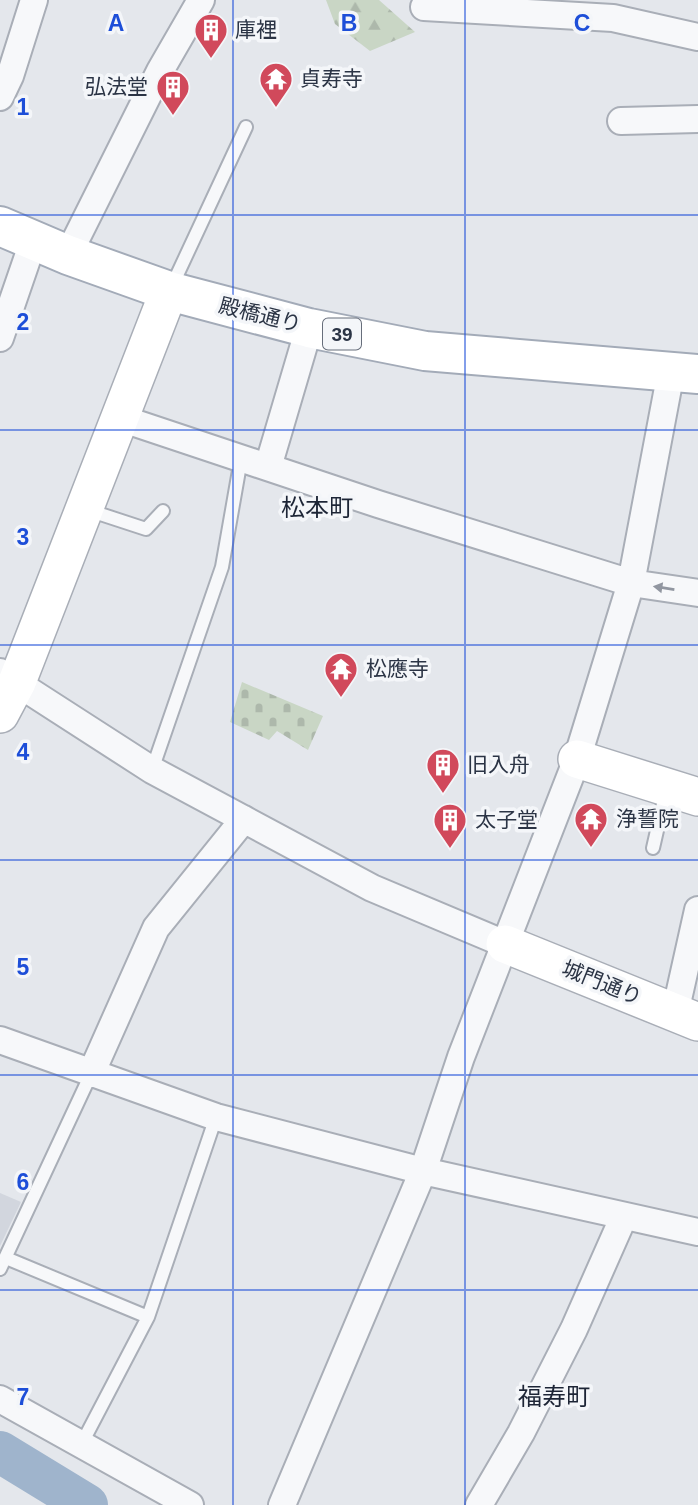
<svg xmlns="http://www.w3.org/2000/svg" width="698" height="1505" font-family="Arial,'Noto Sans JP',sans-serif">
<defs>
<pattern id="forest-firs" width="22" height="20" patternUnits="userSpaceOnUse" patternTransform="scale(1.75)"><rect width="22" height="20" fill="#c9d6c5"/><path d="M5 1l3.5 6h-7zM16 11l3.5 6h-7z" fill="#adb8ab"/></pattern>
<pattern id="cemetery-stones" width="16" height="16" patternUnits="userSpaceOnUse" patternTransform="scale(1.75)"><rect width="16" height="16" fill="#c9d6c5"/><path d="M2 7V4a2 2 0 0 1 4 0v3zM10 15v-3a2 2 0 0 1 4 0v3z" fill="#adb8ab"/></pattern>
</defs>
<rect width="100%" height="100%" fill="#e4e7ec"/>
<path fill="#d2d6de" d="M0 1193 21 1202 0 1246Z"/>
<path fill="url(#forest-firs)" d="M326 0H379L415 32 370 51 335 24Z"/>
<path fill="url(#cemetery-stones)" d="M242 682 323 716 308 750 277 731 269 740 230 722Z"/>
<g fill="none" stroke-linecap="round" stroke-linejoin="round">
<path stroke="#9fb4cc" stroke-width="42" d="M0 1452 87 1505"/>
<defs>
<path id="lane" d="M171 288 246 127
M88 510 146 529 163 511
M152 770 222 567 241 459
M653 848 666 791
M6 1258 148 1317
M0 1269 91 1074
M81 1445 148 1317 216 1117"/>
<path id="street" d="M424 7 613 18 698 37
M0 97 10 76 34 0
M621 121 698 119
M68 255 160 71 201 0
M0 338 34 239
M120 418 378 504 631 583 698 593
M268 467 309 328
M0 672 152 770 372 888 505 944
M675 1013 698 910
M0 1040 216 1117 423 1171 698 1232
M91 1074 156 928 244 819
M0 1399 190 1505
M282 1505 423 1171 461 1057 577 759 631 583 671 372
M479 1505 521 1433 574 1329 624 1216"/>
<path id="secondary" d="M0 714 17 682 169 291
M577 759 698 797
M505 944 698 1022"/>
<path id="primary" d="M0 226 68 255 169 291 309 328 425 351 698 374"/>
</defs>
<use href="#lane" stroke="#a9aeb7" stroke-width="16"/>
<use href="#street" stroke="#a9aeb7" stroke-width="30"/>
<use href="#secondary" stroke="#a9aeb7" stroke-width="40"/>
<use href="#primary" stroke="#a3abb8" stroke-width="42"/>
<use href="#lane" stroke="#f7f8fa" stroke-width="12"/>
<use href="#street" stroke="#f7f8fa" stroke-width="26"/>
<use href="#secondary" stroke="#fff" stroke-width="37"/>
<use href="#primary" stroke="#fff" stroke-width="38"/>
</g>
<defs><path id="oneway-solid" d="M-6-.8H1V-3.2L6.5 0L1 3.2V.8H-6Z" transform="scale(1.75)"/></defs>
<use fill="#9196a0" href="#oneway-solid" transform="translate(664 588) rotate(-171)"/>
<path fill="none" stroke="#1d4ed8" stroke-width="2" stroke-opacity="0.55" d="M233 0V1505M465 0V1505M0 215H698M0 430H698M0 645H698M0 860H698M0 1075H698M0 1290H698"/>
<defs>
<symbol id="building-pin" viewBox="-11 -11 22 30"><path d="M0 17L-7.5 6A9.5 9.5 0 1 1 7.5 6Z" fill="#d1495b" stroke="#f4f6f9"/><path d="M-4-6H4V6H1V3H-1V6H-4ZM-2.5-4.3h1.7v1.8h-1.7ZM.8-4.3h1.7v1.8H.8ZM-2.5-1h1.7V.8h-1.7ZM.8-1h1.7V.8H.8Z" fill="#fff"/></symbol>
<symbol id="temple-pin" viewBox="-11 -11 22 30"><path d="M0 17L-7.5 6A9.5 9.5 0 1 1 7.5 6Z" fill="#d1495b" stroke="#f4f6f9"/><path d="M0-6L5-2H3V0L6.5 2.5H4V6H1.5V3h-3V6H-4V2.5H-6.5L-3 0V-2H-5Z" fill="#fff"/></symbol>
</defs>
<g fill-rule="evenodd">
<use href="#building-pin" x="192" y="11" width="38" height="52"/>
<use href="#temple-pin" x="257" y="60" width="38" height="52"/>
<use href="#building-pin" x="154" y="68" width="38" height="52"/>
<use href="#temple-pin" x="322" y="650" width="38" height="52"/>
<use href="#building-pin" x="424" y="746" width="38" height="52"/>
<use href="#temple-pin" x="572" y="800" width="38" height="52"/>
<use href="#building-pin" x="431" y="801" width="38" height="52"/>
</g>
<g text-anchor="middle" stroke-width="7" stroke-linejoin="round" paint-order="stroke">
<rect fill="#f4f6f9" stroke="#676e7b" stroke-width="2" x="323" y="318.5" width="38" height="31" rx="5"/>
<g font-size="19" font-weight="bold" fill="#2b3445">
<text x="342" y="341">39</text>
</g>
<g font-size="21" fill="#2b3445" stroke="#f4f6f9" text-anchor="start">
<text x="235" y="37">庫裡</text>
<text x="300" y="86">貞寿寺</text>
<text x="148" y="94" text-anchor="end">弘法堂</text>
<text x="366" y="676">松應寺</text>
<text x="467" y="772">旧入舟</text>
<text x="616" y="826">浄誓院</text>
<text x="475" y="827">太子堂</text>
</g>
<g font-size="21" fill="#2b3445" stroke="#f4f6f9">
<text transform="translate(260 315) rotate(14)" y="7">殿橋通り</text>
<text transform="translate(602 983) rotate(22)" y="7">城門通り</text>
</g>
<g font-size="24" fill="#1d2536" stroke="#f4f6f9">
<text x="317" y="516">松本町</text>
<text x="554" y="1405">福寿町</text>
</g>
</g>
<g font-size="23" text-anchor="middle" font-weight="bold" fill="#1d4ed8" stroke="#f4f6f9" stroke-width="7" stroke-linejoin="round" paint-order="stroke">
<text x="116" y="31">A</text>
<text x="349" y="31">B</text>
<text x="582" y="31">C</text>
<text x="23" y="115">1</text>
<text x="23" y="330">2</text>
<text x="23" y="545">3</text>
<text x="23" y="760">4</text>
<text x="23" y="975">5</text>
<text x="23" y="1190">6</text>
<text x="23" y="1405">7</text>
</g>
</svg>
